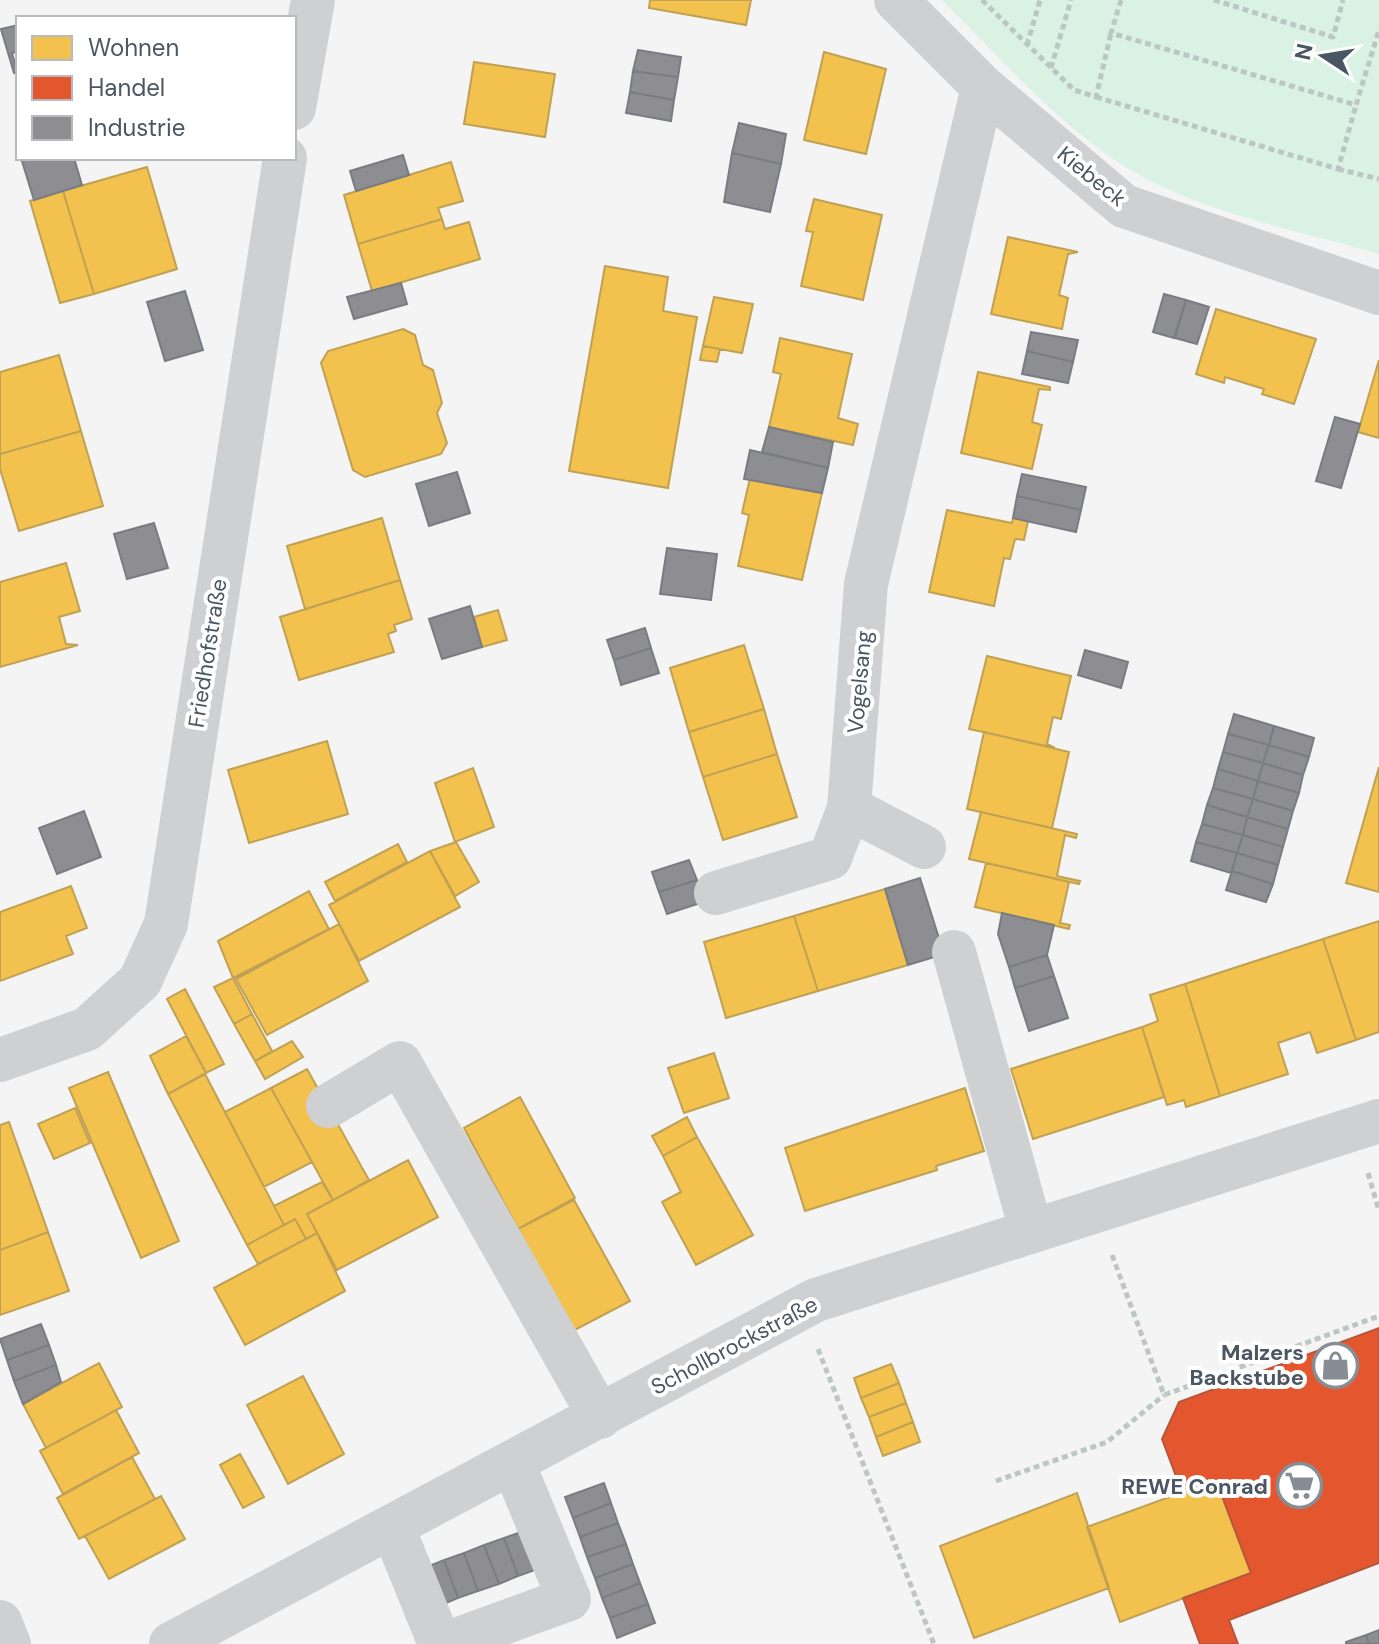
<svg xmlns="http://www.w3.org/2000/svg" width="1379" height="1644" font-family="'DM Sans',sans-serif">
<rect width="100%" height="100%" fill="#f4f4f4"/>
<path fill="#d9f2e3" d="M942 0H1379V254C1296 230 1194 211 1121 164 1054 121 999 56 942 0Z"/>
<path fill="#f2c14e" stroke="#c0a154" stroke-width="2" d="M650 0H751L746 25 649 8Z
M824 52 886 69 866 154 804 140Z
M474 62 555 74 545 137 464 124Z
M451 162 463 201 438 208 442 219 358 244 344 195Z
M147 167 177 269 94 294 63 191Z
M63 191 94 294 60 303 30 201Z
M814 199 882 215 863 300 801 286 813 232 806 231Z
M442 219 445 229 469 222 480 259 372 291 358 244Z
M1008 237 1078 252 1068 254 1059 295 1068 298 1062 329 991 314Z
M605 266 668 277 663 311 697 317 668 488 569 471Z
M714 297 753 304 742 353 703 346Z
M1216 309 1316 339 1294 404 1262 394 1264 389 1225 377 1224 383 1196 374Z
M403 329 415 335 423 365 433 370 442 403 437 413 447 443 441 454 365 477 353 470 321 363 328 351Z
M780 338 852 354 838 418 858 424 853 445 769 427 781 374 773 372Z
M703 346 720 349 717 362 700 360Z
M59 355 81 431 0 454V372Z
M1379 360V438L1358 432Z
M978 372 1050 387V390L1039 389 1032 422 1042 425 1032 469 961 453Z
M81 431 103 506 19 531 0 469V454Z
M750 478 822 493 802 580 738 566 749 515 742 513Z
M947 510 1012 523 1013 518 1028 521 1024 540 1015 539 1010 559 1004 558 994 606 929 592Z
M382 518 400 580 305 609 287 546Z
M66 563 80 611 59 617 66 644 78 645 0 667V582Z
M400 580 412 619 394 625 396 631 388 634 394 652 299 680 280 617Z
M498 610 507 640 482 647 474 617Z
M744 645 764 709 689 732 670 668Z
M987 656 1071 676 1061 719 1053 717 1047 744 1055 748 969 729Z
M764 709 777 754 703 777 689 732Z
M984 732 1069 752 1052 828 967 809Z
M327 741 348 814 249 843 228 770Z
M777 754 797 817 723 840 703 777Z
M1379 767V892L1346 883Z
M473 768 494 827 455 842 435 783Z
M981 812 1077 834 1076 838 1065 835 1057 876 1080 881 1079 884 969 859Z
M456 842 479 882 455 896 430 851Z
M398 844 407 862 335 901 325 882Z
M430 851 460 907 359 961 329 905Z
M986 863 1069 882 1060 923 1070 925 1069 929 975 907Z
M71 886 87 928 66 936 73 954 0 981V912Z
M885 889 908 965 818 991 794 916Z
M309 891 329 929 233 978 218 941Z
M794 916 818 991 726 1018 704 942Z
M1379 921V1032L1356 1040 1323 939Z
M339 924 368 981 267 1035 236 979Z
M1323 939 1356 1040 1317 1053 1310 1032 1278 1043 1288 1074 1220 1096 1185 984Z
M233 978 252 1014 234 1024 214 987Z
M1185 984 1220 1096 1186 1107 1184 1100 1167 1105 1142 1027 1158 1021 1150 995Z
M185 989 224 1064 206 1073 167 999Z
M252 1014 272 1051 255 1061 234 1024Z
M1142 1027 1164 1097 1033 1139 1011 1069Z
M186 1036 206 1073 168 1094 150 1056Z
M292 1041 303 1057 265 1079 255 1061Z
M714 1053 729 1098 684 1113 668 1068Z
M307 1069 369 1180 333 1200 271 1088Z
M108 1072 179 1241 141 1258 69 1088Z
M205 1074 284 1225 247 1245 168 1094Z
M271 1088 312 1162 264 1187 225 1112Z
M965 1088 984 1151 936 1166 937 1170 805 1211 785 1148Z
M520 1097 575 1198 518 1229 464 1128Z
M75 1108 90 1143 54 1159 38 1124Z
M687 1117 697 1137 663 1156 652 1136Z
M9 1122 48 1232 0 1250V1125Z
M697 1137 753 1235 696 1265 662 1202 681 1192 663 1156Z
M408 1160 438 1217 337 1270 307 1214Z
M322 1182 333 1200 307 1214 317 1233 306 1239 295 1219 284 1225 274 1206Z
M574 1200 630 1301 573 1331 518 1229Z
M295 1219 306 1239 258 1264 247 1245Z
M48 1232 69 1291 0 1315V1250Z
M317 1233 345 1291 245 1345 214 1288Z
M99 1363 122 1407 46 1448 23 1404Z
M891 1364 899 1383 861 1398 854 1378Z
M303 1376 344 1454 288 1484 247 1405Z
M899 1383 906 1403 869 1417 861 1398Z
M906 1403 913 1422 876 1437 869 1417Z
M116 1410 139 1453 63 1494 40 1451Z
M913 1422 920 1442 883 1456 876 1437Z
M240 1454 264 1497 243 1508 220 1465Z
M132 1457 155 1499 79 1539 57 1498Z
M1216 1480 1251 1573 1120 1622 1087 1527Z
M1077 1493 1109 1588 974 1638 940 1546Z
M161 1496 185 1539 109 1579 85 1536Z"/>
<path fill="#e4572e" stroke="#b6573d" stroke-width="2" d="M1379 1328V1563L1229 1620 1238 1644H1200L1183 1598 1251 1573 1216 1480 1182 1492 1162 1439 1179 1402Z"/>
<path fill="#8d8d92" stroke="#797c83" stroke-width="2" d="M18 25V52L12 53 17 72 14 73 1 29Z
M638 50 681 57 678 77 633 71Z
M633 71 678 77 674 100 630 92Z
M630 92 674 100 671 121 626 113Z
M739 123 786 134 781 164 732 153Z
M732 153 781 164 770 212 724 202Z
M403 155 409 175 356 191 350 171Z
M21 158H74L82 185 34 200Z
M401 283 407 304 354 319 347 297Z
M185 291 203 350 165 361 147 302Z
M1164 294 1186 300 1174 338 1153 332Z
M1186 300 1209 307 1197 344 1175 338Z
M1031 332 1078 340 1073 362 1027 351Z
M1027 351 1073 362 1068 383 1022 374Z
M1335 417 1360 424 1341 488 1316 481Z
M769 427 833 442 828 468 762 452Z
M750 450 828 468 822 493 744 479Z
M457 472 470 513 429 526 416 484Z
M1022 474 1086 487 1081 510 1017 496Z
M1017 496 1081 510 1076 532 1013 518Z
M154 523 168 568 127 579 114 534Z
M667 548 717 554 711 600 660 594Z
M470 606 482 647 442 659 429 619Z
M645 628 651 648 614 660 607 640Z
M651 648 659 673 621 685 614 660Z
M1085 650 1128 662 1121 688 1078 675Z
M1234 714 1274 726 1269 745 1228 734Z
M1274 726 1314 738 1309 757 1269 745Z
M1228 734 1269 745 1263 763 1223 752Z
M1269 745 1309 757 1303 775 1263 763Z
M1223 752 1263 763 1258 781 1218 769Z
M1263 763 1303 775 1299 793 1258 781Z
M1218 769 1258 781 1253 799 1213 788Z
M1258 781 1299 793 1293 811 1253 799Z
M1213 788 1253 799 1247 817 1207 805Z
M1253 799 1293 811 1288 829 1247 817Z
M1207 805 1247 817 1243 835 1202 824Z
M84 811 101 857 57 874 39 828Z
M1247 817 1288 829 1283 847 1243 835Z
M1202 824 1243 835 1237 853 1196 842Z
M1243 835 1283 847 1278 865 1237 853Z
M1196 842 1237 853 1231 873 1191 861Z
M1237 853 1278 865 1273 884 1232 871Z
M689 860 697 880 659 892 652 872Z
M1232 871 1273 884 1266 902 1226 890Z
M920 878 944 954 908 965 885 889Z
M697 880 703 902 667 914 659 892Z
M1002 913 1054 925 1047 955 1009 967 998 934Z
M1047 955 1054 976 1015 988 1009 967Z
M1054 976 1068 1018 1029 1031 1015 988Z
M41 1324 49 1345 7 1360 0 1339Z
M49 1345 56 1365 14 1381 7 1360Z
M56 1365 61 1382 23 1404 14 1381Z
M604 1483 611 1503 573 1518 565 1497Z
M611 1503 618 1523 580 1537 573 1518Z
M618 1523 626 1544 587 1557 580 1537Z
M524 1531 538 1569 518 1576 504 1538Z
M504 1538 518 1576 499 1584 484 1545Z
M626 1544 633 1564 595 1578 587 1557Z
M484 1545 499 1584 478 1591 464 1553Z
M464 1553 478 1591 458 1598 444 1560Z
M444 1560 458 1598 439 1606 424 1568Z
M633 1564 640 1583 602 1598 595 1578Z
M640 1583 648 1604 610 1618 602 1598Z
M648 1604 655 1623 617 1638 610 1618Z
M1379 1630V1644H1369L1366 1635Z
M1366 1635 1369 1644H1346V1642Z"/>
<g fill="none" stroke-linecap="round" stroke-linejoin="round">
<path stroke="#bcc7c4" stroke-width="5" stroke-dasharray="6 4" stroke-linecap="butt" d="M982 0 1074 90 1096 97 1111 33
M1121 0 1111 33 1356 105 1379 30
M1214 0 1333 37 1343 0
M1027 45 1040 0
M1051 68 1071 0
M1096 97 1338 169 1356 105
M1338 169 1379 179
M1368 1173 1379 1211
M1112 1255 1164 1395 1379 1316
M818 1349 934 1644
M996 1481 1107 1442 1164 1395"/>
<path stroke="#ced0d2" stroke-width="44" d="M896 0 983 87 1124 206 1379 293
M294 108 313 0
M924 847 849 808 866 584 983 87
M716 893 830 858 849 808
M954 952 1031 1230
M0 1060 87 1029 140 981 166 924 285 158
M328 1106 400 1063 600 1417
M393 1528 440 1644
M0 1622 9 1644
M171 1644 816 1300 1379 1121
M445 1644 569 1599 513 1463"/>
</g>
<defs>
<symbol id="shop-ring" viewBox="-11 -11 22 22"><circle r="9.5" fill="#fff" stroke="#868d94" stroke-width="1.5"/><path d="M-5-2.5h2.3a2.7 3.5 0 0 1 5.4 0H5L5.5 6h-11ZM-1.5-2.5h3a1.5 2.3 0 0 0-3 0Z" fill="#868d94"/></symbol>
<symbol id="supermarket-ring" viewBox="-11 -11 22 22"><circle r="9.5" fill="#fff" stroke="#868d94" stroke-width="1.5"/><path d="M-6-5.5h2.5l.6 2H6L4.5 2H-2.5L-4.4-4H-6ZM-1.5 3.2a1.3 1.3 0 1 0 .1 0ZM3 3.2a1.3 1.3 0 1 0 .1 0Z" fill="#868d94"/></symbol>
</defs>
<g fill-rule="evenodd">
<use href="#shop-ring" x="1310" y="1340" width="51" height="51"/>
<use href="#supermarket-ring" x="1274" y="1460" width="51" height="51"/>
</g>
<g text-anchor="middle" stroke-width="8" stroke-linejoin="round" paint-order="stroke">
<g font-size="22" fill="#4a5661" stroke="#fff">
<text transform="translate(1092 176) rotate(39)" y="8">Kiebeck</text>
<text transform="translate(207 653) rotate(-81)" y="8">Friedhofstraße</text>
<text transform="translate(859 682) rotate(-85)" y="8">Vogelsang</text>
<text transform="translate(734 1345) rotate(-28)" y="8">Schollbrockstraße</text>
</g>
<g font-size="22" font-weight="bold" fill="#4a5661" stroke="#fff" text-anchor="end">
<text x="1304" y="1360">Malzers<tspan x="1304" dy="25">Backstube</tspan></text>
<text x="1268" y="1494">REWE Conrad</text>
</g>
</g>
<rect x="16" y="16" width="280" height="144" fill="#ffffff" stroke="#b7bbc0" stroke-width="2"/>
<rect x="32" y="36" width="40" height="24" fill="#f2c14e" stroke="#b7bbc0" stroke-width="2"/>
<text x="88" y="56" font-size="24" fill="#4a5661">Wohnen</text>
<rect x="32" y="76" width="40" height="24" fill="#e4572e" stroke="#b7bbc0" stroke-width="2"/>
<text x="88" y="96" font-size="24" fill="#4a5661">Handel</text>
<rect x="32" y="116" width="40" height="24" fill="#8d8d92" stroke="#b7bbc0" stroke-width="2"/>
<text x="88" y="136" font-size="24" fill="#4a5661">Industrie</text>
<g transform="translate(1323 56) rotate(282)" stroke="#ffffff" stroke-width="6" paint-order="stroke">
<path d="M0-6L14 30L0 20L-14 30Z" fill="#4a5661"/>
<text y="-12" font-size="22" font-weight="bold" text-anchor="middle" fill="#4a5661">N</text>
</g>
</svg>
